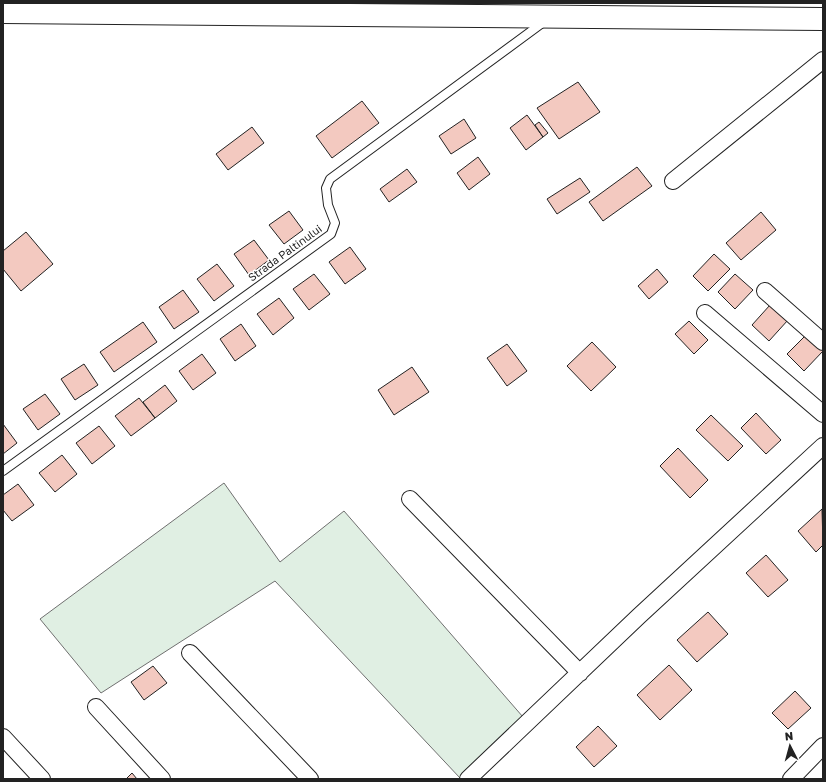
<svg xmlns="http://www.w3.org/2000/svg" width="826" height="782" font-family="'Golos Text',sans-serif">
<rect width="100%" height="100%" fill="#fff"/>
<path fill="#e0efe3" stroke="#6f6f6f" d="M224 483 280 562 344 511 523 717 460 778 275 581 101 693 40 619Z"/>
<path fill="#f3c9c0" stroke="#222" d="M578 82 600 112 559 139 537 108Z
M362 101 379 123 332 158 316 136Z
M527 115 543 137 526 150 510 128Z
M464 119 476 138 451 154 439 136Z
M539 122 548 133 543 137 535 125Z
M252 127 264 143 228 170 216 154Z
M478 157 490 174 469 190 457 173Z
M637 167 652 186 603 221 589 202Z
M407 169 417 182 389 202 380 189Z
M580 178 590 192 557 214 547 199Z
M289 211 303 230 284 244 269 225Z
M761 212 776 230 741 260 726 243Z
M26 232 53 264 21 291 3 269V251Z
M254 240 269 260 249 275 234 254Z
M350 247 366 269 345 284 329 262Z
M714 254 730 269 708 291 693 276Z
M217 264 234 286 214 301 197 279Z
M657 269 668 282 649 299 638 286Z
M314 274 330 294 309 310 293 289Z
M735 274 753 290 735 309 718 292Z
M183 290 199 312 174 329 159 307Z
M279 298 294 318 273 335 257 314Z
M770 305 788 320 769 341 752 325Z
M689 321 708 340 694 354 675 334Z
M143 322 157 342 114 372 100 352Z
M241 324 256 346 235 361 220 339Z
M806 335 823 351 804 371 787 354Z
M592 342 616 367 591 391 567 366Z
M507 344 527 371 507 386 487 358Z
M202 354 216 373 193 390 179 371Z
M84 364 98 385 75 400 61 379Z
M412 367 429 392 394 415 378 390Z
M165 385 177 401 155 418 143 402Z
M45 394 60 414 38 430 23 409Z
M139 398 155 418 131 436 115 416Z
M756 413 781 440 766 454 741 428Z
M711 415 743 446 728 461 696 430Z
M3 424 17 443 3 454Z
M99 426 115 446 92 464 76 443Z
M678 448 708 480 690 498 660 466Z
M62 455 77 474 55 492 39 473Z
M18 484 34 505 12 521 3 510V495Z
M822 509 823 545 816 552 798 531Z
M766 555 788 580 768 597 746 573Z
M708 612 728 634 697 662 677 640Z
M669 665 692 690 660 720 637 695Z
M153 666 167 683 144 700 131 682Z
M795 691 811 708 788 729 772 713Z
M598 726 617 746 594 767 576 747Z
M132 773 137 779H126Z"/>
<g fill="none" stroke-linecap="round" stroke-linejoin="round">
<defs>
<path id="service" d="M3 471 331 234 335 223 328 205 326 188 330 179 545 21"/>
<path id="minor" d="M673 181 823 60
M765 291 823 342
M705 313 823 414
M410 499 580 673
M190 653 310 779
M96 707 162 779
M3 737 42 779
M468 779 639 616 823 446
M791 779 823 746"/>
<path id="primary" d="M3 12 823 19"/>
</defs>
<use href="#service" stroke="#222" stroke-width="10"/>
<use href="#minor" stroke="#222" stroke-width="18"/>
<use href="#primary" stroke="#222" stroke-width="24"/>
<use href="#service" stroke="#fff" stroke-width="8"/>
<use href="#minor" stroke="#fff" stroke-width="16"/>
<use href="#primary" stroke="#fff" stroke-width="22"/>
</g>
<g text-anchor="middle" stroke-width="3" stroke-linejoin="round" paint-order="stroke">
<g font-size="11" fill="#222" stroke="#fff">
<text transform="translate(285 253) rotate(-36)" y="4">Strada Paltinului</text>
</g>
</g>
<rect width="826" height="782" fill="none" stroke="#222222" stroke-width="8"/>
<g transform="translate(790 746) rotate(354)" stroke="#ffffff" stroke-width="3" paint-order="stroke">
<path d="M0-3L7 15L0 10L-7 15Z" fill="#222222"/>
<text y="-6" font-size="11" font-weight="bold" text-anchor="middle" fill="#222222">N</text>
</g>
</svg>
